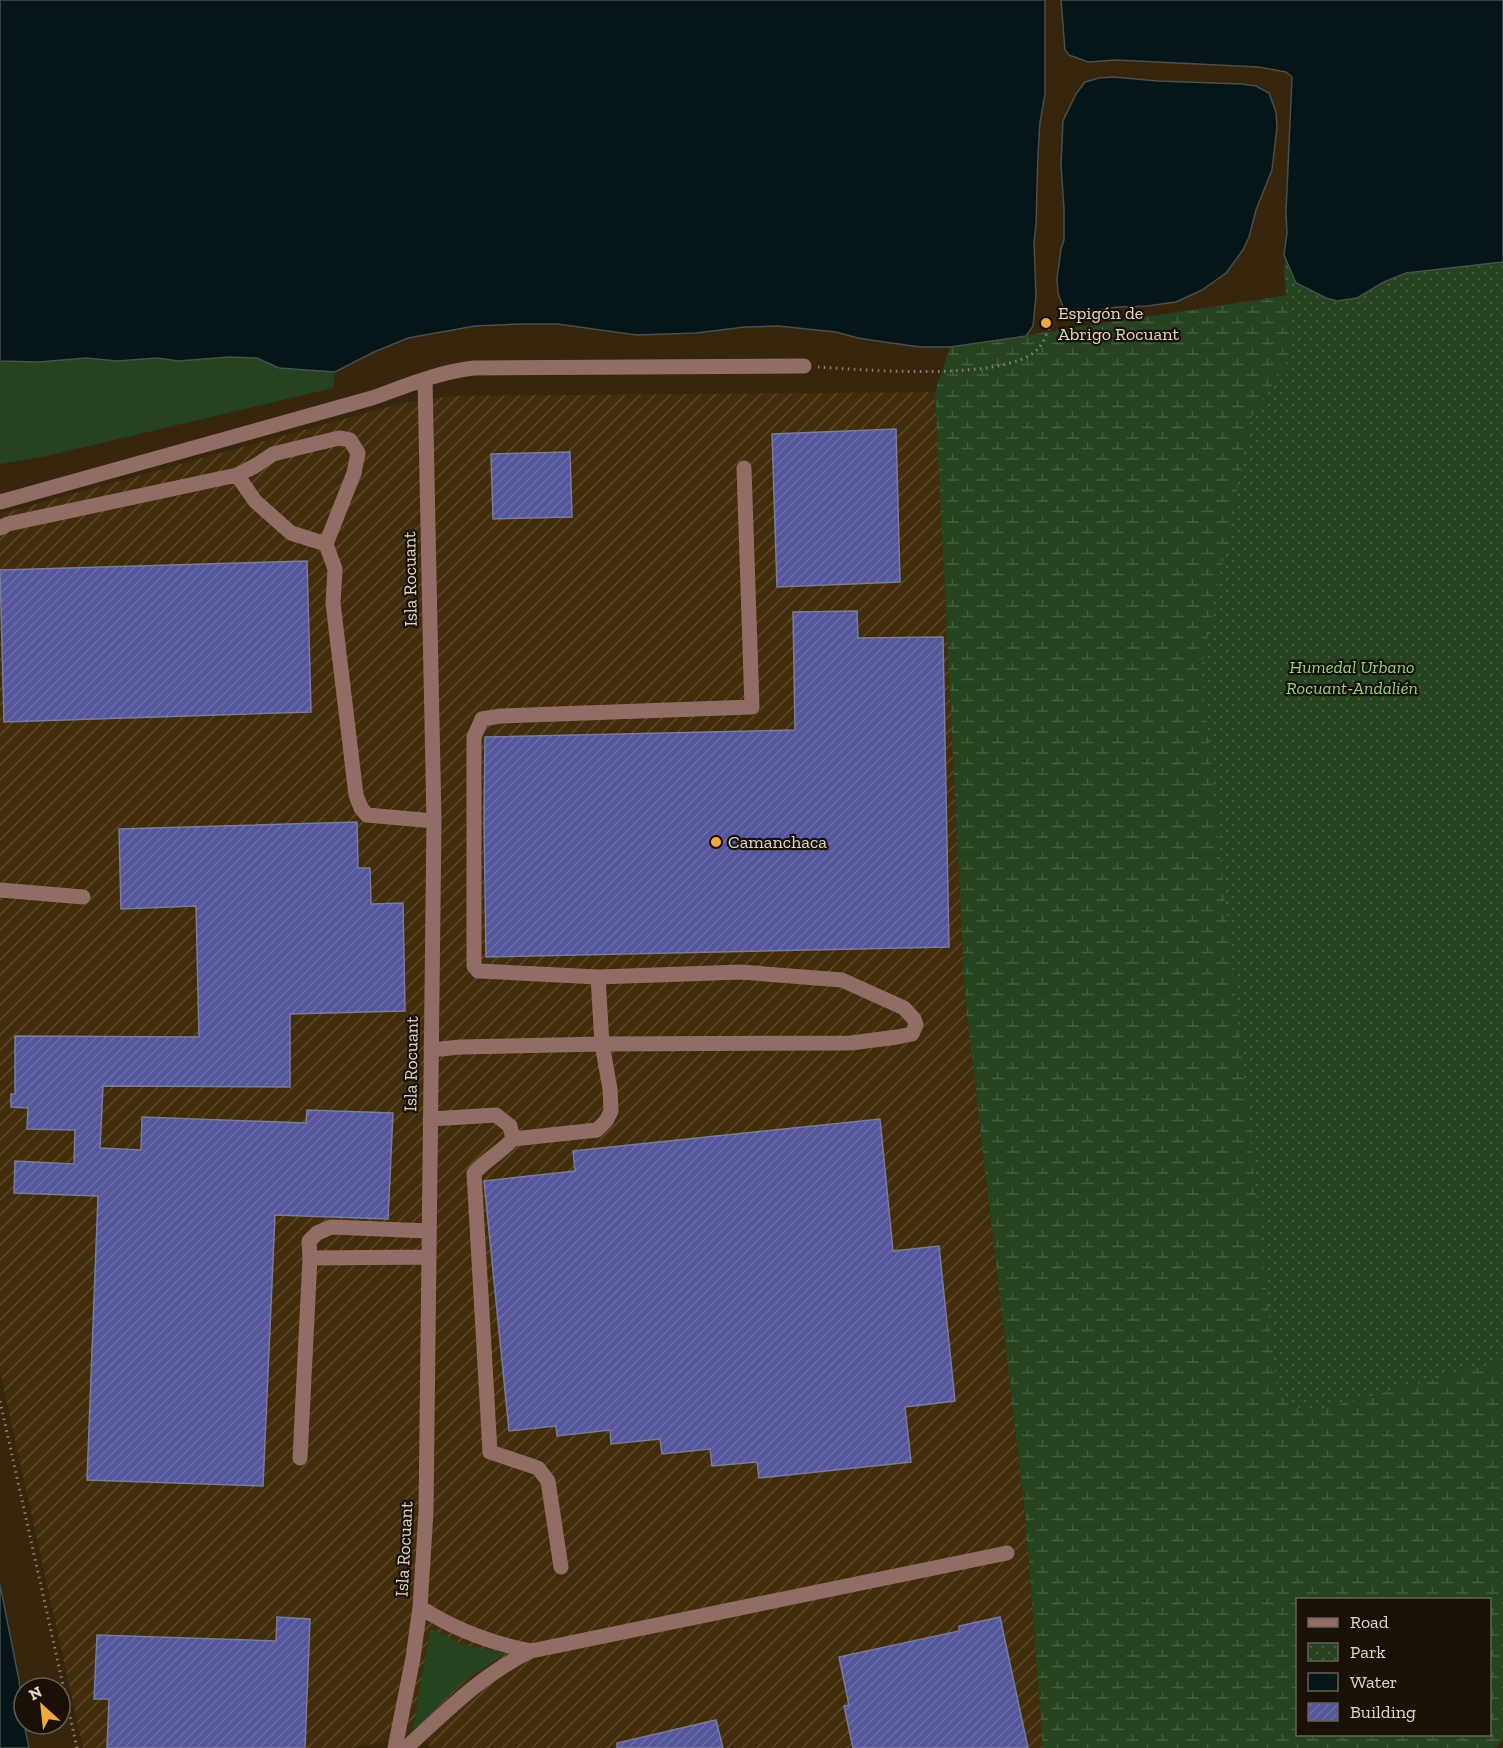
<svg xmlns="http://www.w3.org/2000/svg" width="1503" height="1748" font-family="'Zilla Slab',serif">
<defs>
<pattern id="industrial-furrows" width="10" height="10" patternUnits="userSpaceOnUse" patternTransform="scale(1.5)"><rect width="10" height="10" fill="#412c0b"/><path d="M-1 1l2-2M0 10L10 0M9 11l2-2" fill="none" stroke="#5c4a2d"/></pattern>
<pattern id="wetland-marsh" width="20" height="14" patternUnits="userSpaceOnUse" patternTransform="scale(1.5)"><rect width="20" height="14" fill="#25431f"/><path d="M1 5h8M5 5V1M11 12h8M15 12V8" fill="none" stroke="#445d3e"/></pattern>
<pattern id="park-dots" width="8" height="8" patternUnits="userSpaceOnUse" patternTransform="scale(1.5)"><rect width="8" height="8" fill="#25431f"/><path d="M2 2h.1M6 6h.1" fill="none" stroke="#445d3e" stroke-width="1.8" stroke-linecap="round"/></pattern>
<pattern id="building-hatch" width="6" height="6" patternUnits="userSpaceOnUse" patternTransform="scale(1.5)"><rect width="6" height="6" fill="#54559a"/><path d="M-1 1l2-2M0 6l6-6M5 7l2-2" fill="none" stroke="#6c6da7"/></pattern>
</defs>
<rect width="100%" height="100%" fill="#37260d"/>
<path fill="url(#industrial-furrows)" d="M935 392 965 998 1025 1514 1043 1748H430L426 1734 352 1748H83L0 1371V514L402 403 452 396Z"/>
<path fill="#25431f" d="M229 357 257 358 279 368 335 372 333 388 47 456 0 464V361L39 362 86 358 117 361 158 358 178 361Z
M431 1629 463 1645 506 1653 464 1681 413 1731 421 1679Z"/>
<path fill="url(#wetland-marsh)" fill-rule="evenodd" d="M1503 262V1740L1495 1748H1043L1025 1514 965 998 935 392 950 347ZM1298 1600H1490V1734H1298Z"/>
<path fill="url(#park-dots)" d="M1503 66V1361L1314 1411C1282 1405 1285 1403 1275 1374L1201 670 1251 418 1291 356 1284 272 1300 72Z"/>
<path fill="#061518" stroke="#484f4d" stroke-width="1.5" d="M0 0H1045V94L1040 122 1038 153 1036 225 1034 242 1036 296 1033 326 1026 336 950 347H921L891 343 858 338 836 332 778 326 745 327 696 333 637 335 557 324H520L475 326 408 338 374 352 335 372 279 368 257 358 229 357 178 361 158 358 117 361 86 358 39 362 0 361Z
M1061 0H1503V262L1406 273 1384 282 1357 298 1337 301 1326 298 1296 283 1284 255 1287 233 1286 212 1292 77 1286 72 1259 67 1116 60 1088 62 1069 55 1065 50Z
M1113 77 1158 81 1241 84 1256 86 1269 93 1276 112 1277 127 1272 170 1256 210 1249 237 1243 250 1226 273 1202 290 1176 302 1147 306 1118 307 1076 313 1063 307 1058 293 1057 278 1061 249 1064 240V209L1061 165 1063 121 1076 94 1085 82 1099 78Z
M0 1585 19 1680 24 1724 29 1748H0Z"/>
<path fill="url(#building-hatch)" stroke="#797c9a" stroke-width="1.5" d="M896 429 900 582 777 587 772 434Z
M570 452 572 517 493 519 491 454Z
M307 561 311 712 4 722 0 570Z
M857 611 858 638 943 637 949 947 486 957 484 818 485 737 795 730 793 612Z
M357 822 358 868H370L371 904 403 903 405 1011 290 1014V1087L103 1086 100 1148 141 1150 142 1117 306 1123 307 1110 393 1113 388 1219 275 1215 263 1486 87 1480 98 1196 14 1193 15 1161 74 1164 75 1130 27 1129 28 1108 11 1107V1094H15V1036L199 1037 196 906 121 909 119 829Z
M880 1119 893 1251 939 1246 955 1401 905 1407 911 1462 759 1478 757 1462 712 1466 710 1449 662 1454 660 1439 611 1444 610 1430 557 1436 556 1426 509 1431 484 1181 575 1171 573 1151Z
M277 1617 310 1619 305 1748H107L109 1699H94L97 1635 276 1641Z
M1000 1617 1028 1748H853L844 1706 849 1705 839 1657 959 1631V1626Z
M716 1720 723 1748H617V1743Z"/>
<g fill="none" stroke-linecap="round" stroke-linejoin="round">
<path stroke="#8e806d" stroke-width="3" stroke-dasharray="1.5 4.5" stroke-linecap="butt" d="M818 367C865 370 1006 382 1038 349 1045 342 1048 328 1052 320
M0 1401 77 1748"/>
<path stroke="#926d66" stroke-width="15" d="M237 475 255 501 291 533 326 544
M0 502 372 398C406 386 438 372 474 368L804 366
M0 528 8 524 237 475 255 466 273 454 339 438 350 440 358 453 354 473 326 544 335 569 333 603 356 795 361 808 367 815 434 821
M0 890 83 897
M431 1050 460 1047 602 1044 851 1043 897 1037 912 1034 916 1025 914 1019 904 1008 842 980 741 972 598 977 478 971 474 966V737L482 719 500 716 752 707 744 468
M430 1119 496 1115 510 1126 513 1139C501 1152 486 1160 474 1173L490 1452 538 1468 548 1481 561 1567
M513 1139 597 1130 606 1121 611 1111 610 1089 602 1044 598 977
M310 1258 429 1257
M300 1458 310 1258 309 1241 317 1233 331 1227 429 1231
M420 1607C455 1630 490 1643 531 1651
M395 1748 413 1658 420 1607 426 1512 434 821 425 379
M406 1748C446 1712 482 1674 531 1651L1007 1553"/>
</g>
<g fill="#efa73e" stroke="#191107" stroke-width="2">
<circle cx="1046" cy="323" r="6"/>
<circle cx="716" cy="842" r="6"/>
</g>
<g text-anchor="middle" stroke-width="4.5" stroke-linejoin="round" paint-order="stroke">
<g font-size="18" fill="#e2d7c9" stroke="#191107" text-anchor="start">
<text x="1058" y="319">Espigón de<tspan x="1058" dy="21">Abrigo Rocuant</tspan></text>
<text x="728" y="848">Camanchaca</text>
</g>
<g font-size="18" fill="#e2d7c9" stroke="#191107">
<text transform="translate(410 579) rotate(-91)" y="6">Isla Rocuant</text>
<text transform="translate(411 1064) rotate(-89)" y="6">Isla Rocuant</text>
<text transform="translate(404 1549) rotate(-87)" y="6">Isla Rocuant</text>
</g>
<g font-size="18" font-style="italic" fill="#8ed780" stroke="#191107">
<text x="1352" y="673">Humedal Urbano<tspan x="1352" dy="21">Rocuant-Andalién</tspan></text>
</g>
</g>
<rect x="1296" y="1598" width="195" height="138" fill="#191107" stroke="#696055" stroke-width="1.5"/>
<rect x="1308" y="1618" width="30" height="9" fill="#926d66" stroke="#696055" stroke-width="1.5"/>
<text x="1350" y="1628" font-size="18" fill="#e2d7c9">Road</text>
<rect x="1308" y="1643" width="30" height="18" fill="url(#park-dots)" stroke="#696055" stroke-width="1.5"/>
<text x="1350" y="1658" font-size="18" fill="#e2d7c9">Park</text>
<rect x="1308" y="1673" width="30" height="18" fill="#061518" stroke="#696055" stroke-width="1.5"/>
<text x="1350" y="1688" font-size="18" fill="#e2d7c9">Water</text>
<rect x="1308" y="1703" width="30" height="18" fill="url(#building-hatch)" stroke="#696055" stroke-width="1.5"/>
<text x="1350" y="1718" font-size="18" fill="#e2d7c9">Building</text>
<g transform="translate(42 1706) rotate(333)"><circle r="28" fill="#191107" stroke="#696055" stroke-width="1.5"/>
<path d="M0-4.5L10 22L0 15L-10 22Z" fill="#efa73e"/>
<text y="-9" font-size="16" font-weight="bold" text-anchor="middle" fill="#e2d7c9">N</text>
</g>
</svg>
